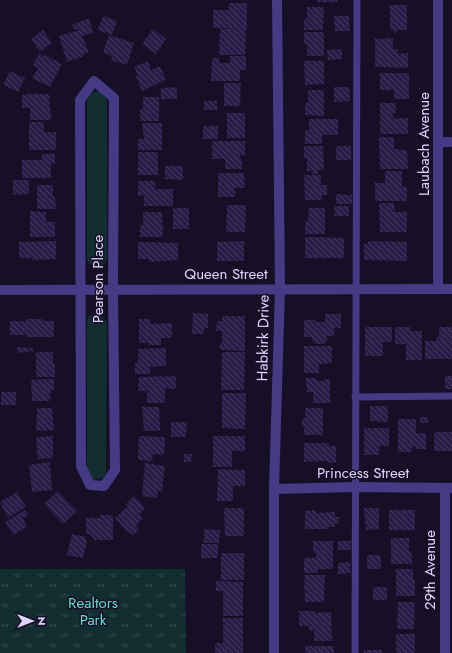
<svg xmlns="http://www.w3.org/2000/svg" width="452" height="653" font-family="Jost,sans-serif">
<defs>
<pattern id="park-tufts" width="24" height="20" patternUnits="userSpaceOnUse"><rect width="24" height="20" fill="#122e30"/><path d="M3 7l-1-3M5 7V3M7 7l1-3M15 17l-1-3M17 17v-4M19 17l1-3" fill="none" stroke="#344b4f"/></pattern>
<pattern id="building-back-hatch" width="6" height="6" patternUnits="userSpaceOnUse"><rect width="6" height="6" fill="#291c47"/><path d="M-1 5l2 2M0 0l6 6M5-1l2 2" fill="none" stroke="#483c63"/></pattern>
</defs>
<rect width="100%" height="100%" fill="#160f26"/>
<path fill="#122e30" d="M94 92H100L107 100V259C103 269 92 270 87 260V101L89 96Z
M94 314H100L107 322 106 474 103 478 94 480 90 478 87 471V322L89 316Z"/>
<path fill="url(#park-tufts)" d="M0 569H185L186 653H0Z"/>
<path fill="url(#building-back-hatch)" d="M317 0H337V2H317Z
M229 3H247V29L213 28V10H229Z
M390 5H407V30H397V33H394V30H390Z
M307 7H324L323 30H304V19H307Z
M103 16 117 21 112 35 98 30Z
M334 16H349L350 31H335Z
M89 18 93 33 82 36 89 52 83 54 84 56 67 62 59 36 79 30 78 29 74 30 72 25Z
M153 29 166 39 156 54 142 44Z
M220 29H246L245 55H219Z
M43 30 52 43 40 52 31 39Z
M304 32H324V56H307V44H304Z
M109 35 134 43 127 65 111 60 112 56 103 52Z
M393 38V49H398V54L408 53V68L375 67V39Z
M342 49V59L328 60 327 50Z
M39 54 44 56 45 55 62 64 50 87 32 78 38 68 33 65Z
M230 56H246V70H240V81H211L212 58H219V63H230Z
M148 61 151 70 160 66 166 80 142 91 136 76 138 75 134 67Z
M304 61H324V84L305 85Z
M10 71 25 78 18 92 3 85Z
M380 73H409V99H394V90H380Z
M224 83H241L240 106H224Z
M177 87V99H161V88Z
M334 87H349L350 101 334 102Z
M308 90H324V116L305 115V103H308Z
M30 94H49L51 120H30V108H22V95Z
M143 97H159V121H140V109H143Z
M204 101H217V110H204Z
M380 103H396V113H393V118H408V134H380Z
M227 113H245V138H227Z
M309 119H338V135H322V144H305V130H309Z
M29 122H44V132H56V150H29Z
M142 123H162V150H138V139H144Z
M203 126H218V139H203Z
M379 137H394V149L407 150 408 169H380Z
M212 141H245V155H240V159H242V169H225V159H212Z
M304 146H323L324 170H318V174H312V171H307V158H304Z
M336 146H351V160H336Z
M138 152H158V175H138Z
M42 154H55V163H51V178H22V160H42Z
M165 166H183V180L165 179Z
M385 171H402V187H407V201H375V183H385Z
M218 173H244L245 188H235V197H218Z
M304 175H321V185H327V195H322V200H305Z
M13 180H29V194L13 195Z
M138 181H155V189H173V206H144V195L138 196Z
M37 185H53V197H55L56 209H37Z
M336 194 352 195V204H336Z
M379 203H394L395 212H407V232H380Z
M227 205H246L245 232H226Z
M334 206H349V216H335Z
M173 208H189V229H173Z
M309 208H325V234H305V221H308Z
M30 211 46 212V222H55V237H30Z
M143 212H162L163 237H140V225H143Z
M305 237 344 238V258H305Z
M56 241V259L32 260V258H19V242Z
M244 241V261H217V242Z
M368 241 407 242V261L364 260V244H368Z
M138 242 178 243V260L149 262V259H138Z
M193 313 208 314V328H204V334H192Z
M325 314H341V328H334L335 330 334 336H327V341L324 344H316L312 341V337H304V320H315V322H325Z
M222 316H245V351L221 350 222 349H220V343H222V331H216L217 321H222Z
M26 319H43V321H54V337H26V329L25 335H10V321H26Z
M139 319H150V324L172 323V338H161V345H148V343H139Z
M365 327H392V342H383V356H365Z
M395 327H411V331H422V360H406V344H395Z
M439 327H452V359H425V341H436V337H439Z
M304 346H332V363L319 364V373H304Z
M17 347 33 348V351L17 353Z
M166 348V366L150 367V374H135V363H138V349Z
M36 352H53V364H55V377H36Z
M222 352H245L244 390H221Z
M176 376V389L165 388V403H147V391H138L139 377Z
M445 376H452V389H445Z
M306 378H316V381H325V379H330V403H313V392H307Z
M54 379V390H51L50 401H32L31 380Z
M1 392H16V405H1Z
M222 393H246L245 429 222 428Z
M370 406H388V422L370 421Z
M142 407H159L160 431H144Z
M37 408H52L54 430 36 431Z
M305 408H323V435H304V426H302V421H303V418H305Z
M420 417H428V423H420Z
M398 419H416V433H426V449H416V447H412V452H398Z
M171 422H187L186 437H171Z
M364 428H389V446H379V455H364Z
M434 432H452V451H434Z
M53 436V458L38 459 36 437Z
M139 436 165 437 164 455 153 454 152 461 138 460Z
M213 436H245V451H232V467H213Z
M304 443H329V446H336V463H327V461L304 462Z
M184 454H192L191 462H184Z
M50 462 52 490 32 492 29 465Z
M145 463 165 466 162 491H158L157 498 142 496Z
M218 469 245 470V486H233V501H217Z
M58 491 77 511 63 524 44 504Z
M17 492 26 507 8 518 0 502Z
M134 496 145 508 139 514 143 518 136 526 139 530 133 535 129 532 128 533 115 518 128 506 126 504Z
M224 508H244V536H225Z
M364 508H379V529L366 530Z
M25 510 28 515 23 518 27 527 13 535 5 522Z
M315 510 316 513 335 512V517H339V523H335V527H328V529H305V511Z
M389 510H415V530H389Z
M100 515H113V540H95L90 534H86V518H100Z
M204 529 220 530 219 543H204Z
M72 534 86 537V540L87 541 83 558 67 555Z
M391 538H409V551H412V564H391Z
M313 541H333V569H318V573H304V558H316V553H313Z
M338 541H351V550H338Z
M201 544H218V558H201Z
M221 553H244V580H221Z
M367 555H381V569H367Z
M350 562V573L338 574V563Z
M396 569H413V580H415V596H396Z
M305 575H325L324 602H305V589H304Z
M216 581 243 582V616H223V591H216Z
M373 587H387V600H373Z
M398 602H415L414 629H397Z
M299 611H315V613L331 612 332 641H314V630H309V626H299Z
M223 618H243V653H215V643H223Z
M396 634H415V653H396Z
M305 646H334V653H305Z
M364 650H382V653H364Z"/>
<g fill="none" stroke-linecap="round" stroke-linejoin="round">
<path stroke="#453b85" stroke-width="7" d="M355 397 452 396
M355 653 357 0"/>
<path stroke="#453b85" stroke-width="10" d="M438 0V289
M94 81 114 98 113 290 115 470 104 486 90 485 81 466 80 100Z
M439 142H452
M445 488V653
M274 489 355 487 452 488
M274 653V489L280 289 277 0"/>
<path stroke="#453b85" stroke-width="10" d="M0 290 452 289"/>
</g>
<g text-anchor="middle" stroke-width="3" stroke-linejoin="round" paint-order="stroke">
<g font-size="15" fill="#ded5ff" stroke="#160f26">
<text transform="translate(424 144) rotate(-90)" y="5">Laubach Avenue</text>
<text x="226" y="279">Queen Street</text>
<text transform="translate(98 279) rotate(-90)" y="5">Pearson Place</text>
<text transform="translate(263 338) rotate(-89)" y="5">Habkirk Drive</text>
<text x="363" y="478">Princess Street</text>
<text transform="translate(430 570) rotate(-90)" y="5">29th Avenue</text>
</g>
<g font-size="15" fill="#61dfcc" stroke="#160f26">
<text x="93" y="608">Realtors<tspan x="93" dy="17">Park</tspan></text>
</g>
</g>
<g transform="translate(32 621) rotate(90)" stroke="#160f26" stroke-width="3" paint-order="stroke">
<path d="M0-3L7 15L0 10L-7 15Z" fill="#ded5ff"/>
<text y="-6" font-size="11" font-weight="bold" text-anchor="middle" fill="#ded5ff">N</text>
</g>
</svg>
